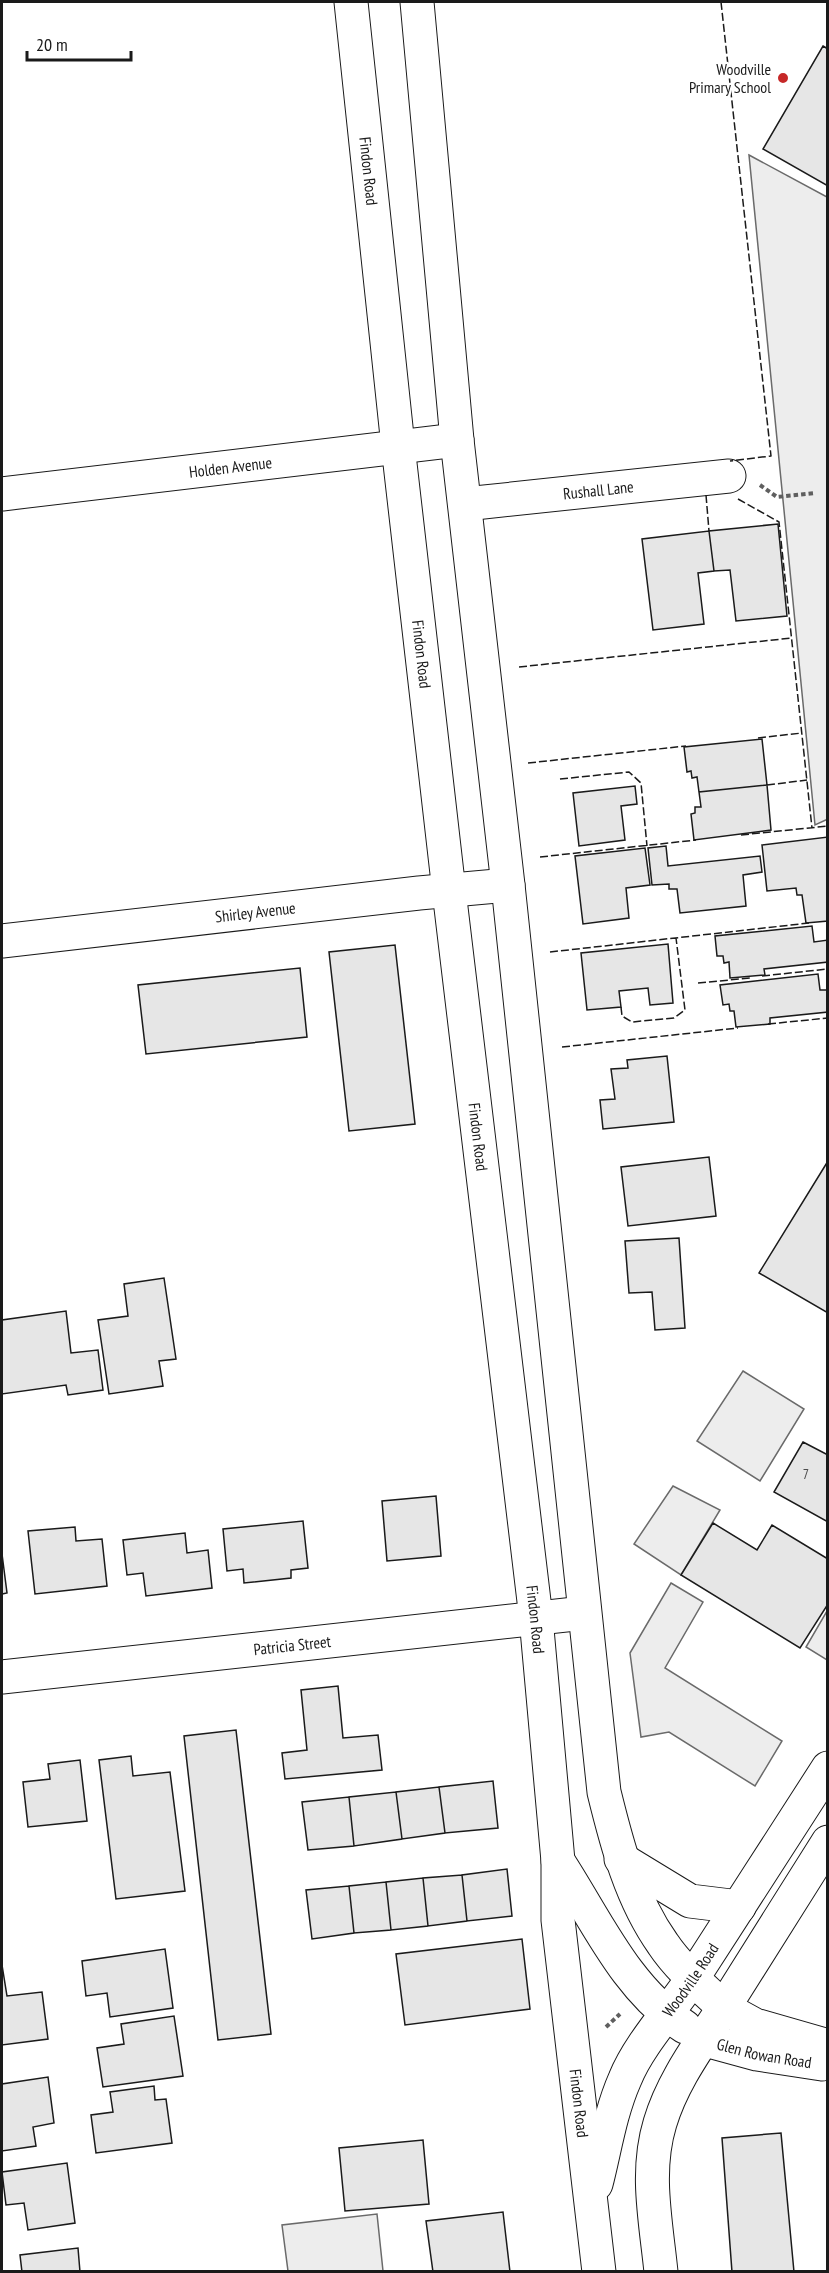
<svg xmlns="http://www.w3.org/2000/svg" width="829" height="2273" font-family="'PT Sans Narrow',sans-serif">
<rect width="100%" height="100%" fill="#fff"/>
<path fill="#ededed" stroke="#6a6a6a" stroke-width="1.5" d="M749 155 827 197 828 819 815 825Z
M743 1371 804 1409 760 1481 697 1441Z
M673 1486 720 1510 681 1575 634 1544Z
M671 1583 703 1602 665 1668 782 1741 755 1786 669 1732 641 1737 630 1653Z
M827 1611V1660L806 1647Z
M377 2214 383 2271H288L282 2225Z"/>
<path fill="#e6e6e6" stroke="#1a1a1a" stroke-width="1.5" d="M823 46 828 49V186L763 149Z
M778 524 787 616 736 621 730 570 714 571 709 531Z
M709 531 714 571 698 573 704 624 653 630 642 539Z
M762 739 767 785 699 792 697 777 692 778 691 771 687 772 684 747Z
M767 785 771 830 694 840 691 814 695 813V807H701L699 792Z
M635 786 637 804 621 806 625 840 579 846 573 793Z
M828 837V921L806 923 802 895H797L796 888 767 891 762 845Z
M666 846 668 866 760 856 762 872 743 875 746 906 680 913 677 889H669V884L652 885 648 848Z
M645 848 650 885 626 888 629 918 583 924 575 856Z
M812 926 814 942 828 940V962L764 969 765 975 730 978 729 962 724 963 723 956H717L715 936Z
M668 944 673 1003 650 1005 648 988 619 991 621 1007 587 1010 581 953Z
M395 945 415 1124 349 1131 329 952Z
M300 968 307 1037 146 1054 138 985Z
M818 974 820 990H828V1012L770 1018V1024L736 1027 734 1011H730L729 1004 723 1005 720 985Z
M667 1056 674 1122 603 1129 600 1100 615 1099 611 1069 628 1068 627 1060Z
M709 1157 716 1216 628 1226 621 1167Z
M828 1161V1313L759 1273Z
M679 1238 685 1328 655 1330 652 1292 629 1293 625 1241Z
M164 1278 176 1359 159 1361 163 1386 109 1394 98 1320 128 1316 124 1284Z
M66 1311 71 1353 98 1350 103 1390 68 1395 66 1385 2 1394V1320Z
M803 1442 828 1455V1522L774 1492Z
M436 1496 441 1556 387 1561 382 1501Z
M303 1521 308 1568 291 1570V1578L244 1583 243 1569 227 1571 223 1529Z
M713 1523 757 1550 772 1525 828 1559V1604L800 1648 681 1575Z
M75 1527 76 1541 102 1539 107 1586 35 1594 28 1531Z
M185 1533 187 1553 208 1550 212 1588 146 1596 143 1573 127 1575 123 1540Z
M2 1554 7 1593 2 1594Z
M338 1686 343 1738 378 1735 382 1770 285 1779 282 1753 307 1750 301 1690Z
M236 1730 271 2034 218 2040 184 1736Z
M131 1756 133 1776 170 1772 185 1891 116 1899 99 1760Z
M80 1760 87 1821 28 1827 23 1782 50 1779 48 1764Z
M493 1781 498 1828 445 1833 439 1787Z
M439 1787 445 1833 402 1839 396 1792Z
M396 1792 402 1839 354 1846 349 1797Z
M349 1797 354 1846 308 1850 302 1802Z
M507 1869 512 1916 467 1921 462 1875Z
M462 1875 467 1921 428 1926 423 1878Z
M423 1878 428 1926 391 1930 386 1882Z
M386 1882 391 1930 354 1933 349 1886Z
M349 1886 354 1933 312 1939 306 1890Z
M522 1939 530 2009 405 2025 396 1954Z
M165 1949 173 2008 110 2017 107 1993 86 1996 82 1961Z
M2 1965 7 1996 42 1992 48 2039 2 2045Z
M174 2016 183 2076 103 2087 97 2048 124 2044 121 2024Z
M48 2077 54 2123 33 2127 36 2146 2 2151V2084Z
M154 2086 155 2100 166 2099 172 2143 96 2153 91 2115 113 2112 110 2092Z
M781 2133 794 2272H732L722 2138Z
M423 2140 429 2204 345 2211 339 2148Z
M67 2163 75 2223 28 2230 24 2203 6 2205 2 2172Z
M503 2212 510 2272H433L426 2221Z
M78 2248 80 2272H22L20 2255Z"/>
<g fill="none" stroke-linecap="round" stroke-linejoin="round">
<defs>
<g id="minor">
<path id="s1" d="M2 494 457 440"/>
<path id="s2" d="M465 504 729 476"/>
<path id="s3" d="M2 941 419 893 508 885"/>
<path id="s4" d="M2 1677 584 1613"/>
<path d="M724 2008 755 2025 828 2046"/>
<path id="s5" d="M702 2039 757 2054 822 2064 828 2062"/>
</g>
<g id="major">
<path id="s6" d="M351 2 398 446 449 891 536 1618 558 1861V1920L599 2272"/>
<path d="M417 2 457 440 508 885 604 1792C617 1845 631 1899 663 1944 679 1968 703 1988 724 2008"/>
<path d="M621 1859 690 1901 739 1907"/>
<path d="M558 1861C596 1919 625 1988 685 2027"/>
<path id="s7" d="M596 2184C605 2149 610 2113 625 2079 639 2044 673 2008 694 1976 739 1907 783 1837 828 1768"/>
<path d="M661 2272C656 2222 645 2172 660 2123 673 2079 702 2042 726 2004 760 1950 794 1896 828 1842"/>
</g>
</defs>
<use href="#minor" stroke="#1a1a1a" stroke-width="35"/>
<use href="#major" stroke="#1a1a1a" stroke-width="35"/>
<path stroke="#5f5f5f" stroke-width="4" stroke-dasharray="4.5 3" stroke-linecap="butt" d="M760 485 777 497 816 493
M606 2027 620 2014"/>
<use href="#minor" stroke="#fff" stroke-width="33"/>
<use href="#major" stroke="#fff" stroke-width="33"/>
<path stroke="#1a1a1a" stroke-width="1.5" stroke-dasharray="8 3" stroke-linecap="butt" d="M721 2 771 456 730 461
M706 495 709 531
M738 499 779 522 812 828
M519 667 792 638
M758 738 802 733
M528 763 686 746
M560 779 629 772 641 783 647 846
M767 785 807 780
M741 835 828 826
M540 857 696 840
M550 952 809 923
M762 976 828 969
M698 983 750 978
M621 1007 622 1016 632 1022 674 1018 685 1010 676 938
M768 1024 828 1018
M562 1047 738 1028"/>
</g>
<circle fill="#c62828" stroke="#fff" stroke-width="2" cx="783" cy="78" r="6"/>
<g text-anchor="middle" stroke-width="4.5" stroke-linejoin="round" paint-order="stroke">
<g font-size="14" fill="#4d4d4d">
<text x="806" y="1479">7</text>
</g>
<g font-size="16" fill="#1a1a1a" stroke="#fff" text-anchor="end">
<text x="771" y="75">Woodville<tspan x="771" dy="18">Primary School</tspan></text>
</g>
<g font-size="16" fill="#1a1a1a" stroke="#fff">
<text dy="6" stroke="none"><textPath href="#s6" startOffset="170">Findon Road</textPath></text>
<text dy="6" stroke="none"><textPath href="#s1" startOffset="230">Holden Avenue</textPath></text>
<text dy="6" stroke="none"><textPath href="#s2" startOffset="134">Rushall Lane</textPath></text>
<text dy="6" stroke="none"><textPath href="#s6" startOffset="656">Findon Road</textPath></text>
<text dy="6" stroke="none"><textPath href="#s3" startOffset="255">Shirley Avenue</textPath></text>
<text dy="6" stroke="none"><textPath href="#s6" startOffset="1142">Findon Road</textPath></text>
<text dy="6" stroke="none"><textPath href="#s6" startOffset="1628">Findon Road</textPath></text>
<text dy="6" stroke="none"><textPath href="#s4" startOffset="292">Patricia Street</textPath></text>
<text dy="6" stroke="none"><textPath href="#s7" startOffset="228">Woodville Road</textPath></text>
<text dy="6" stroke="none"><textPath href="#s5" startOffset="64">Glen Rowan Road</textPath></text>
<text dy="6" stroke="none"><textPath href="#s6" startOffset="2114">Findon Road</textPath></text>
</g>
</g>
<rect width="829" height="2273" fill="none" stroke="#1a1a1a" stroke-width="6"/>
<path d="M27 51v9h104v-9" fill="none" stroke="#1a1a1a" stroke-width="3"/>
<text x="36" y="51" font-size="18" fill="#1a1a1a" stroke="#ffffff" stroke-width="4.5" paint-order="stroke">20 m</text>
</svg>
